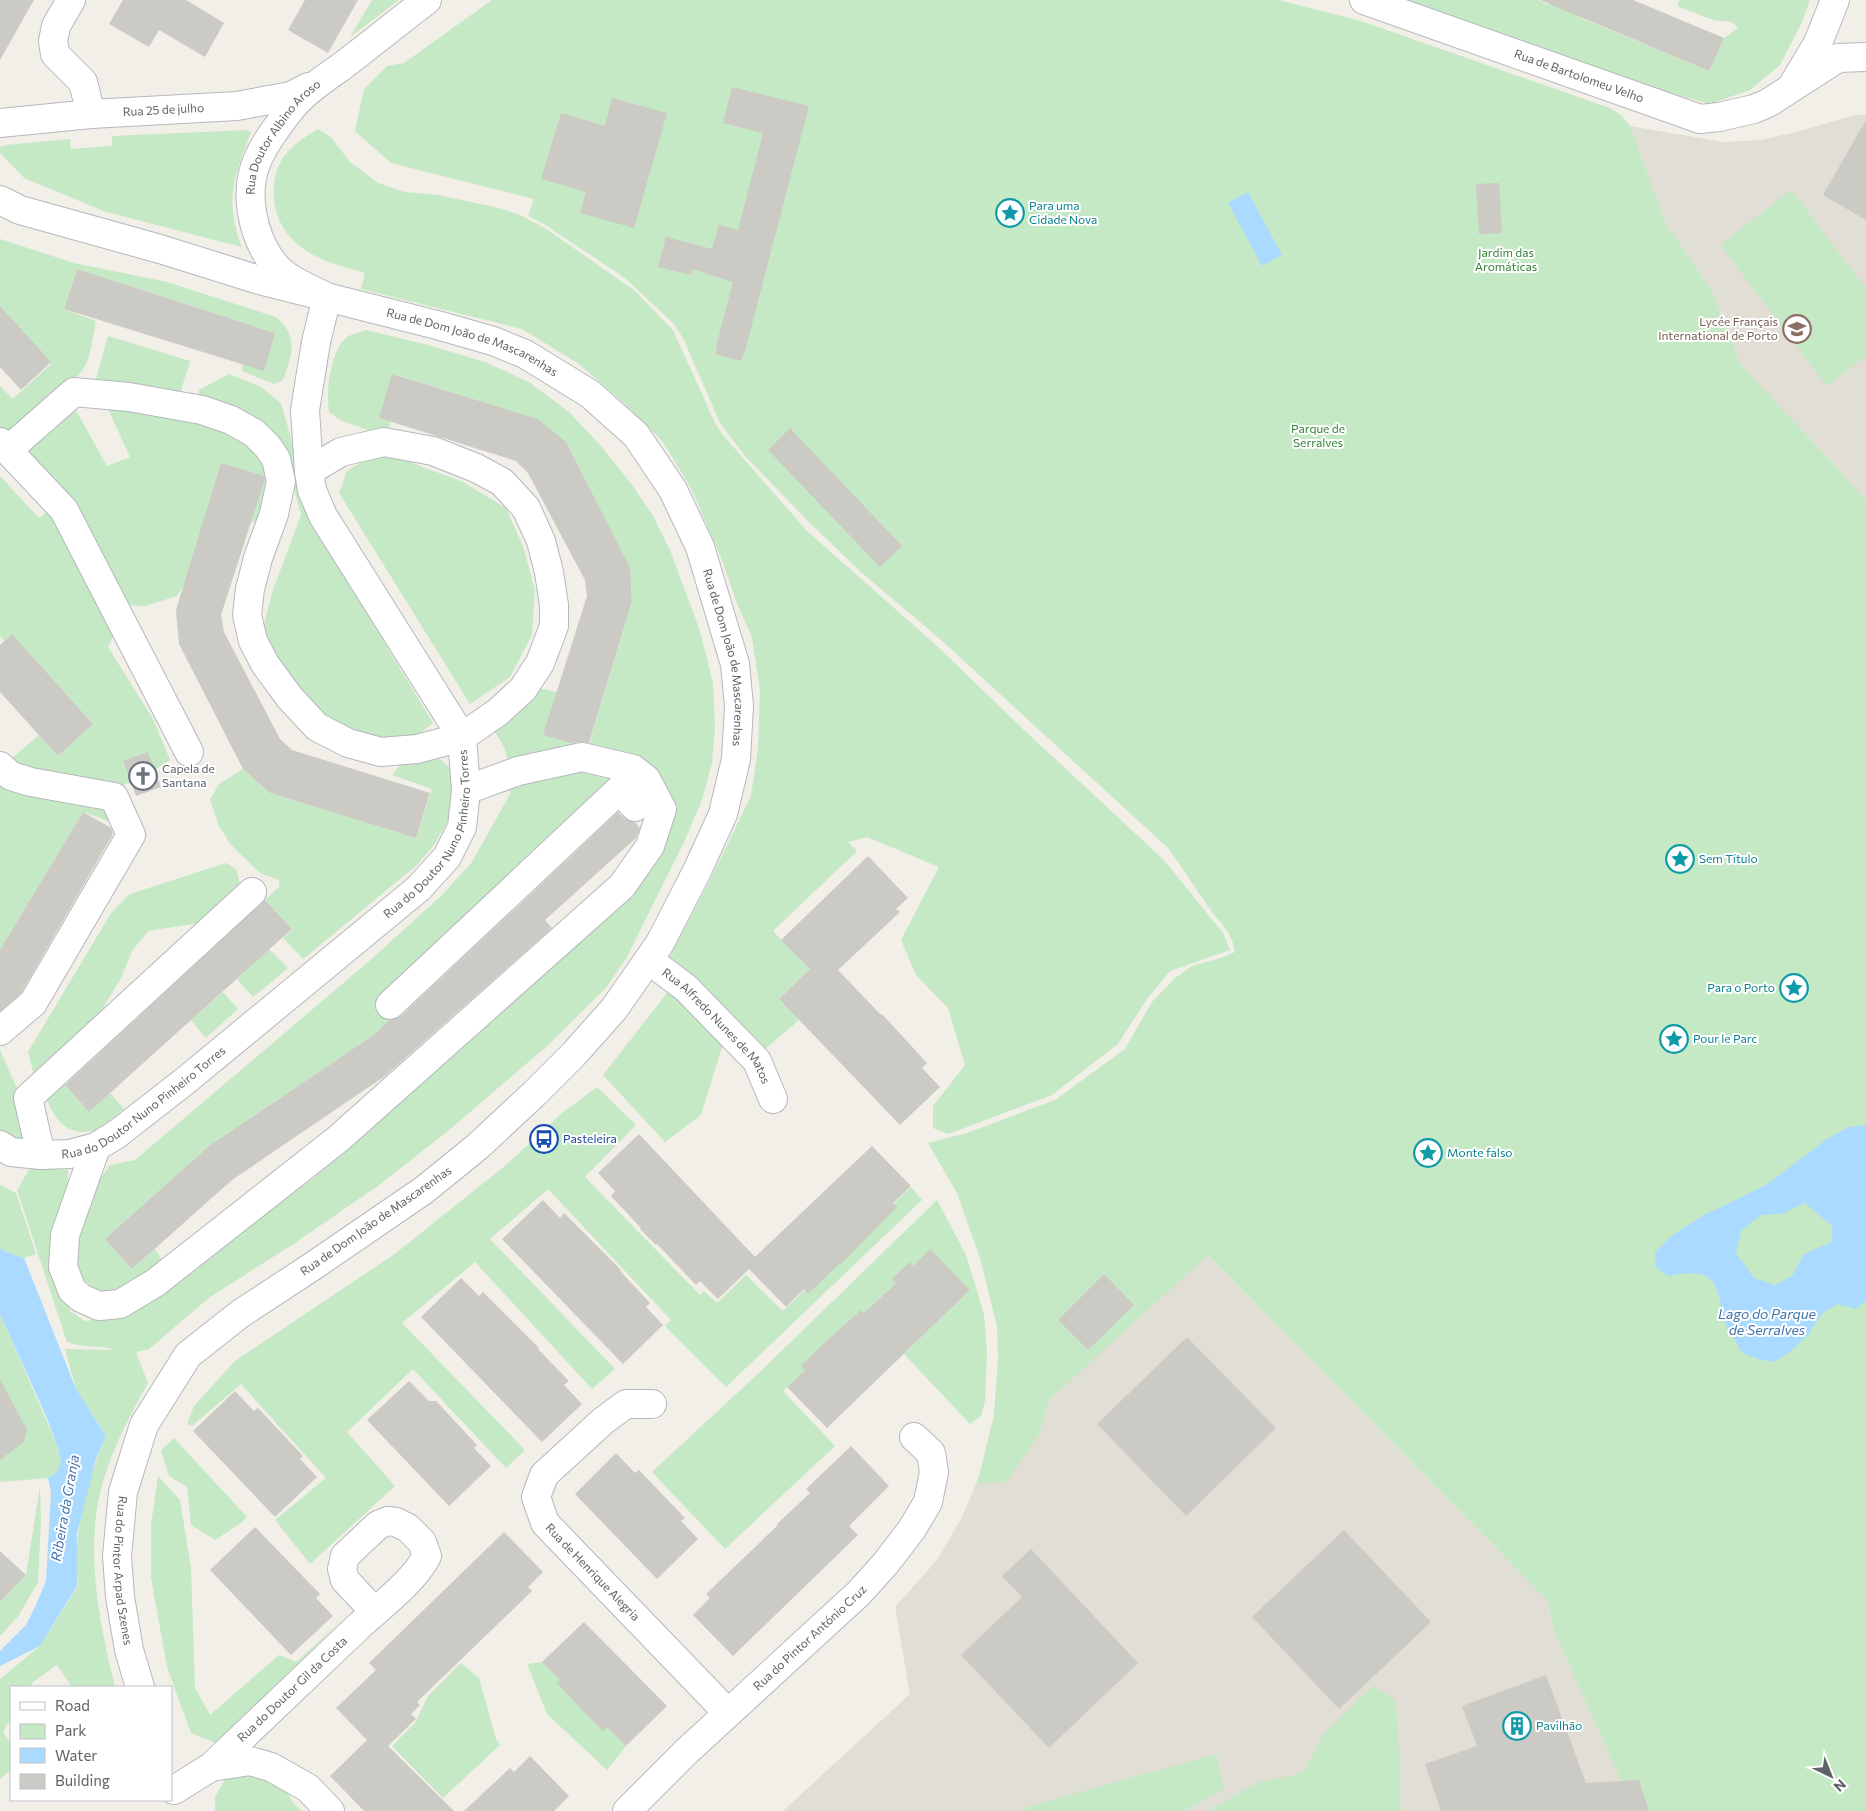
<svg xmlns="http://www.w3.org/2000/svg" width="1866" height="1811" font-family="Commissioner,sans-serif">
<rect width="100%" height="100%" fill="#f1efe8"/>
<path fill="#e1ded6" d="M1866 114V501L1845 476 1741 365 1711 289 1666 224 1630 126 1723 142 1760 140 1797 132 1851 116Z
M1055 1100 1548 1601 1554 1631 1621 1781 1632 1811H783L910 1694 895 1607 937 1560 961 1519 985 1463 997 1415 1000 1330 971 1135Z"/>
<path fill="#c5e8c5" d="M372 0H399L350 37Z
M492 0H1279L1364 22 1610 108 1621 115 1630 126 1666 224 1711 289 1741 365 1845 476 1866 501V1811H1632L1621 1781 1554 1631 1548 1601 1208 1255 1048 1401 1039 1435 1007 1481 977 1484 994 1415 998 1358 997 1327 981 1261 957 1193 928 1143 967 1133 1055 1100 1125 1049 1152 1002 1175 978 1192 966 1221 958 1235 952C1232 931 1221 925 1210 909 1195 889 1183 868 1168 848L940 639 862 573 809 522 747 458 728 434 720 423 683 338 673 323 625 278 544 224 528 216 534 199 391 163 355 131 364 89 387 66 404 63Z
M1395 0H1538L1549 5 1551 0 1581 18 1709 71 1724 38 1738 28 1732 22 1713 20 1677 6 1680 0H1810L1802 22 1780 65 1750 90 1710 104 1620 79Z
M318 129 331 137 349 161 378 183 405 192 438 195 499 208 520 215 545 228 635 291 673 330 715 423 722 434 807 531 936 645 1024 730 1164 860 1223 933 1230 950 1170 971 1147 999 1118 1044 1052 1095 948 1134 933 1128V1106L965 1065 948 1008 916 975 901 940 939 867 867 837 848 842 857 851 773 931 810 969 779 999 799 1020 764 1050 666 963 707 886 751 796 758 748 760 690 752 637 736 601 722 560 691 488 663 442 624 403 579 364 522 329 361 289 365 273C341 266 314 260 295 242 274 223 268 191 279 165 286 149 304 137 318 129Z
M247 130 251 132C239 166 227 188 235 224 237 232 238 240 242 247L106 212 24 178 0 153V147L6 145 70 139 71 149 112 146V136Z
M1791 190 1866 288V356L1827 386 1720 245Z
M0 239 74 263 167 282 276 317C299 336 292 355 283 380L274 384 242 371 243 364 275 333 77 269 64 309 96 321C90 350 92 371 63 387L107 466 130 457 105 402 227 422 275 470 263 521 251 522 265 477 221 463 186 582 177 596 145 606 121 605 67 499 0 428V386L13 399 51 364 0 306Z
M366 330 428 345 485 362 529 382 569 412 601 446 632 485 653 516 670 550 700 631 713 683 715 728 712 763 702 800 684 842 627 957 606 988 548 1045 448 1131 379 1185 292 1245 210 1297 149 1349 136 1352 148 1383C125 1424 101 1470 96 1517 89 1574 102 1633 115 1687H72L57 1665 33 1682 30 1687H11V1718L3 1732 11 1744V1770L0 1779V1679L40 1646 78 1586C71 1540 88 1478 106 1436L76 1389 65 1349 116 1350C100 1345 83 1348 67 1342L17 1190 30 1168 68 1170 67 1200 56 1273 70 1311 85 1321 125 1314 154 1298 316 1176 534 978 671 809 618 779 393 1018 375 1034 209 1146 105 1239 132 1269 155 1249 166 1266 104 1297 71 1269 89 1194 110 1165 135 1160 367 963 442 895 472 862 510 794V766L504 747 493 729 536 688 557 692 544 735 588 748 632 601 630 567 566 442 538 419 393 374 379 418 391 422 388 430 382 435 340 420 329 412C326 392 330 350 347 337 352 334 360 332 366 330Z
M108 336 190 361 178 400 94 386Z
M229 374 259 386 281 403 292 442 306 513 433 723 415 737H382L343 729 312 711 271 658 263 628 273 590 301 515 287 463 199 401V390Z
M371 456H394L463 482 506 508 523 546 535 590 532 635 510 677 470 704 339 493 347 471Z
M0 476 39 518 51 508 116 631 108 647 153 719 170 760 154 770 148 753 123 761 131 782 111 790 5 764 39 735 58 756 93 724 12 634 4 641 0 636Z
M440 759 450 768 453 807 446 824 434 845 417 865 303 959 283 938 292 929 265 900 279 887V880L260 873 231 845 219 826 210 800 219 784 243 769 270 793 416 838 432 789 392 775 401 764Z
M0 780 103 805 111 822 83 812 0 950Z
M226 863 236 869 240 884 233 900 211 921 148 931 132 951 121 978 88 1032 35 1079 28 1052 111 913 130 894Z
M269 949 288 968 253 997 237 979Z
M223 992 238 1009 206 1038 191 1020Z
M667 993 679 994 723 1044 701 1115 665 1142 603 1075Z
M0 1050 21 1097 33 1146 0 1133Z
M63 1083 89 1112 110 1093 124 1109C116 1115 108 1123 99 1129 95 1131 88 1132 84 1132 63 1132 53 1115 46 1098Z
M597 1087 636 1125 585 1177 700 1295 704 1291 717 1303 746 1275 783 1311 911 1187 922 1200 726 1387 665 1326 671 1320 548 1189 490 1239 615 1369 592 1389 475 1262 402 1323 525 1450 506 1468 413 1369 347 1432 395 1486 310 1564 275 1520 326 1478 241 1384 192 1426 187 1424 194 1406 235 1361 396 1253 506 1165 562 1113Z
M0 1185 16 1193 36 1254 24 1258 4 1251 0 1248Z
M937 1200 966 1255 984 1314 987 1352 985 1401 981 1416 970 1424 904 1354 970 1290 930 1250 783 1391 835 1446 725 1549 652 1472 763 1369Z
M0 1314 58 1447 61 1462 57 1472 48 1478 0 1482Z
M174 1438 247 1517 241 1523 215 1540 191 1525 187 1487 169 1476 161 1450Z
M158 1476 180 1500 191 1568 195 1688 210 1715 279 1655 296 1662 344 1618 216 1743 191 1733 167 1667 151 1578V1525Z
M40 1486 41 1521 38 1582 19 1615 0 1636V1602L26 1575Z
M542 1662 626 1746 607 1770 547 1714 527 1664Z
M461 1663 479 1678 496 1739 500 1745 443 1798 392 1746 415 1723 428 1696Z
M1373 1686 1396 1700 1399 1753 1400 1811H1208L1259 1782 1295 1775 1306 1769 1323 1734Z
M1216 1754 1224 1788 1185 1811H1023L1027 1807Z
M245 1770 285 1787 293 1803 302 1811H215V1797L229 1773Z"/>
<path fill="#aadaff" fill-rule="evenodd" d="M1248 192 1282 255 1262 266 1228 203Z
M1866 1125V1301L1856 1309 1838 1304 1822 1313 1808 1335 1791 1351 1775 1362 1758 1359 1742 1353C1736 1342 1728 1331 1723 1319 1721 1313 1721 1306 1720 1300 1713 1268 1694 1272 1668 1276L1656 1267 1655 1252 1673 1235 1702 1216 1766 1185 1827 1139 1849 1127ZM1805 1203 1832 1226V1242L1804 1254 1792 1276 1775 1285 1754 1278 1736 1253 1741 1231 1761 1215 1782 1214Z
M0 1248 4 1251 24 1258 76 1389 106 1436 96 1459 77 1534V1586L40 1646 0 1666V1651L26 1625 36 1605 46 1581 51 1492 48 1478 57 1472 61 1462 58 1447 46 1416 0 1314Z"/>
<path fill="#cccac5" d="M0 0H34L0 60Z
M123 0H186L224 23 205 57 159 30 149 47 109 24Z
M305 0H358L328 53 288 30Z
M1540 0H1633L1724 38 1709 71Z
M732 87 809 106 744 355 743 354 741 361 715 354 717 348 716 347 733 282 692 269 691 275 658 267 666 237 712 249 719 225 738 230 763 133 723 123Z
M612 98 667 113 634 228 580 213 586 192 541 179 561 113 605 126Z
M1866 120V220L1823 195Z
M1499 183 1502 233 1479 234 1476 184Z
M77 269 275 333 264 371 64 309Z
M0 306 51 362 21 390 0 367Z
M392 374 538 419 566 442 630 567 632 601 589 743 579 742 571 743 543 735 587 596 585 580 528 473 516 461 379 418Z
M790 428 902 546 880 567 768 450Z
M221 463 264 476 265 479 221 615 224 632 280 739 292 750 430 793 416 838 270 793 243 769 179 644 176 610Z
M12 634 93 724 58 756 0 692V645Z
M148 752 161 787 136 796 123 761Z
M83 812 111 828 113 834 21 993 0 1011V950Z
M618 812 624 818 635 822 640 828 636 838 545 920 552 928 385 1076 232 1180 132 1269 105 1239 209 1146 375 1034 390 1020 401 1016Z
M868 856 908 898 896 909 900 912 838 970 881 1015 882 1014 927 1063 922 1068 940 1087 900 1125 779 999 810 969 781 940Z
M265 900 292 929 89 1112 65 1085Z
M639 1134 755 1257 872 1146 911 1186 893 1203 897 1207 841 1264 840 1263 808 1294 804 1289 786 1307 749 1269 718 1299 700 1281 696 1285 657 1244 656 1245 640 1229 641 1228 611 1196 615 1191 598 1173Z
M543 1200 560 1218 564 1213 621 1270 620 1271 650 1303 646 1307 663 1325 623 1364 502 1239Z
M930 1249 970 1290 827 1428 787 1387 805 1370 801 1366 820 1347 861 1310 864 1313 896 1283 892 1279 910 1262 913 1266Z
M1104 1274 1134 1305 1088 1350 1058 1320Z
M461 1278 479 1296 483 1292 539 1348 538 1349 569 1381 564 1385 582 1404 542 1442 421 1317Z
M1187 1337 1276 1428 1186 1516 1097 1424Z
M0 1379 27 1430 24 1442 0 1460Z
M409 1381 429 1401H436L477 1445 474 1448 491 1466 449 1506 367 1420Z
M235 1391 254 1411 258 1408 303 1456 300 1459 317 1477 275 1517 193 1431Z
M851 1446 889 1486 849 1526 858 1535 733 1656 693 1615 710 1598 706 1594 778 1525 777 1524 810 1493 806 1489Z
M616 1453 635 1473 639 1470 685 1518 681 1521 698 1539 657 1579 575 1494Z
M255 1527 320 1594 316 1598 333 1616 291 1655 210 1570Z
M1344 1530 1431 1622 1339 1709 1252 1617Z
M504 1532 543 1572 528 1587 532 1591 417 1702 420 1705 411 1714 416 1719 388 1746 454 1811H364L330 1776 367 1740 336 1708 376 1670 369 1663Z
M1031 1549 1138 1663 1049 1748 961 1655 1022 1597 1002 1576Z
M0 1551 26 1575 0 1602Z
M584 1622 667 1706 626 1746 607 1727 603 1731 587 1715 557 1683 560 1680 542 1662Z
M1546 1675 1586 1783 1639 1780 1649 1811H1441L1425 1764 1477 1746 1462 1706Z
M530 1756 569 1796 554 1811H464L510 1768 514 1772Z"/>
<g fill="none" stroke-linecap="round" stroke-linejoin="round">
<defs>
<g id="minor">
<path d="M71 0 56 26 53 41 55 54 83 82 91 114"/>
<path id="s1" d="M1364 0 1700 119 1719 117 1754 109 1768 103 1838 58 1866 57"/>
<path d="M1794 83 1818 43 1835 0"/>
<path id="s2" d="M0 123 91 114 237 106 291 96 308 87"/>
<path id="s3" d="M0 200 20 210 160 249 259 280 437 325 493 341 525 354 590 394 636 435 673 490 700 547 735 664 739 706 736 759 723 814 697 871 660 943 614 1009 574 1054 534 1094 477 1147 424 1190 313 1266 240 1314 188 1355 144 1425 123 1492 117 1556 120 1597 129 1650 140 1687"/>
<path d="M0 442 64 510 189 752"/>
<path d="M8 450 74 392 129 397 202 410 231 420 254 433 268 447 276 459 281 481 274 514 258 558 250 589 247 615 253 641 265 664 290 698 317 727 348 743 381 752 417 749 462 737 498 712 523 689 540 663 554 626V605L549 572 541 541 526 508 502 482 476 468 433 451 384 442 341 452 309 471"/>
<path d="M0 766 11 776 31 782 114 797 131 835 33 1003 0 1031"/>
<path id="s4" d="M648 962 658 967 686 988 757 1061 773 1099"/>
<path d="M390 1005 619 790 635 807"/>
<path id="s5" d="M0 1145 11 1152 41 1155 70 1154 96 1147 117 1134 185 1081 419 888 447 857 462 827 466 790 462 737 323 516 312 490 309 471 305 410 316 342 327 297C309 288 286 280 273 263 252 235 243 191 258 159 264 144 283 118 294 105 307 90 324 79 341 67 370 45 398 22 427 0"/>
<path d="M96 1147 65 1235 63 1267 72 1290 81 1298 99 1306 120 1304 155 1283 338 1139 622 886 650 846 662 809 646 779 633 769 582 757 518 771 466 790"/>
<path d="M41 1155 28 1098 252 892"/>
<path id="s6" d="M652 1404H626L603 1421 544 1475 536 1497 545 1523 728 1713"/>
<path d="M211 1767 250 1761 271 1767 308 1788 330 1811"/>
<path id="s7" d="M174 1790 211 1767 359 1626C380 1607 415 1580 427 1556L422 1542 408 1528 396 1522 388 1521 378 1525 345 1556 342 1569 345 1580 375 1612"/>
<path id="s8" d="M627 1811 687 1751 859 1593 886 1563 912 1529 928 1502 934 1472 931 1453 914 1437"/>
</g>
</defs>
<use href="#minor" stroke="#b5b8bc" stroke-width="30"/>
<use href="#minor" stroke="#fff" stroke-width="28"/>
</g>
<defs>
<symbol id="sight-ring" viewBox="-11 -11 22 22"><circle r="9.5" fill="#fff" stroke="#0f9aa8" stroke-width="1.5"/><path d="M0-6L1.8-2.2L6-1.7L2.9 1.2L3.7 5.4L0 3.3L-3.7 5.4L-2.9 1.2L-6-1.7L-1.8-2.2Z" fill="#0f9aa8"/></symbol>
<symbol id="school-ring" viewBox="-11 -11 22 22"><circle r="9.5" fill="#fff" stroke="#8d6e63" stroke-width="1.5"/><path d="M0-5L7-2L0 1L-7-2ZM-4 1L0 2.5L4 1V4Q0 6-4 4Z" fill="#8d6e63"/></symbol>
<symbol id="church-ring" viewBox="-11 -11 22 22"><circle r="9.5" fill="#fff" stroke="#6b7280" stroke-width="1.5"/><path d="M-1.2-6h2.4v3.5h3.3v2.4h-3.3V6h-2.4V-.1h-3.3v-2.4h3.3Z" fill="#6b7280"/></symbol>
<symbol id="bus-ring" viewBox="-11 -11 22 22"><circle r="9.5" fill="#fff" stroke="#1a4fb4" stroke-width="1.5"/><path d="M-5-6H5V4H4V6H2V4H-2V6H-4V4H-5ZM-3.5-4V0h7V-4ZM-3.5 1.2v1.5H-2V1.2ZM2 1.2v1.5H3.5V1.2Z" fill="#1a4fb4"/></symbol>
<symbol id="building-ring" viewBox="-11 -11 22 22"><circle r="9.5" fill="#fff" stroke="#0f9aa8" stroke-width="1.5"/><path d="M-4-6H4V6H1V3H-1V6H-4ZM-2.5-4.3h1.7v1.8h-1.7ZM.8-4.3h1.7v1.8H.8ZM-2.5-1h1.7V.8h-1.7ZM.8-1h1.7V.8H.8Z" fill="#0f9aa8"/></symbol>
</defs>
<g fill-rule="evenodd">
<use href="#sight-ring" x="994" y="197" width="32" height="32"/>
<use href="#school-ring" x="1781" y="313" width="32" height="32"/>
<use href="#church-ring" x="127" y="760" width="32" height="32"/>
<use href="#sight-ring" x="1664" y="843" width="32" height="32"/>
<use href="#sight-ring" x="1778" y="972" width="32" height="32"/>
<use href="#sight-ring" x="1658" y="1023" width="32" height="32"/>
<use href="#bus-ring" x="528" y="1123" width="32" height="32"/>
<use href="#sight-ring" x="1412" y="1137" width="32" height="32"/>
<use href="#building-ring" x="1501" y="1710" width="32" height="32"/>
</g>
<g text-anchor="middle" stroke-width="4" stroke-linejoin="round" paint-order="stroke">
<g font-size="12" fill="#5f6368" stroke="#fff">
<text dy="4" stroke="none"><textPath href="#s1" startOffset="228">Rua de Bartolomeu Velho</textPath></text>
<text dy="4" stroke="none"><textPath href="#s2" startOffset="164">Rua 25 de julho</textPath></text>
<text dy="4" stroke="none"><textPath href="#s5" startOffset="1369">Rua Doutor Albino Aroso</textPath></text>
<text dy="4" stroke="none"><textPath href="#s3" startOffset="494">Rua de Dom João de Mascarenhas</textPath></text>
<text dy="4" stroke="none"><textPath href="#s3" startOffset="929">Rua de Dom João de Mascarenhas</textPath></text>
<text dy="4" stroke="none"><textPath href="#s5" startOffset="568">Rua do Doutor Nuno Pinheiro Torres</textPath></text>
<text dy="4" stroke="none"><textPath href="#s4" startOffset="95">Rua Alfredo Nunes de Matos</textPath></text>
<text dy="4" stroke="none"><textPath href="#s5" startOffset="162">Rua do Doutor Nuno Pinheiro Torres</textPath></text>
<text transform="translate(376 1221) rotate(-35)" y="4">Rua de Dom João de Mascarenhas</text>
<text dy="4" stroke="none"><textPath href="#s3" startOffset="2096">Rua do Pintor Arpad Szenes</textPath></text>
<text dy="4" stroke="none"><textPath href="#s6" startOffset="254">Rua de Henrique Alegria</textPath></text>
<text dy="4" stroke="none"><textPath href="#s8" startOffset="252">Rua do Pintor António Cruz</textPath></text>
<text dy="4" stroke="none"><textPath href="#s7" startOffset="156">Rua do Doutor Gil da Costa</textPath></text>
</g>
<g font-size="12" fill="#0d838f" stroke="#fff" text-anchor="start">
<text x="1029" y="210">Para uma<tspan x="1029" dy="14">Cidade Nova</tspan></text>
<text x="1699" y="863">Sem Título</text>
<text x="1775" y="992" text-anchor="end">Para o Porto</text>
<text x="1693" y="1043">Pour le Parc</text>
<text x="1447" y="1157">Monte falso</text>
<text x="1536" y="1730">Pavilhão</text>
</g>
<g font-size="12" fill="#348238" stroke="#fff">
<text x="1506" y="257">Jardim das<tspan x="1506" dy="14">Aromáticas</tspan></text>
<text x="1318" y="433">Parque de<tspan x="1318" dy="14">Serralves</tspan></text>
</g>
<g font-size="12" fill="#785e54" stroke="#fff" text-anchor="end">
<text x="1778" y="326">Lycée Français<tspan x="1778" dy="14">International de Porto</tspan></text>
</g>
<g font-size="12" fill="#5b616d" stroke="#fff" text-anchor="start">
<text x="162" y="773">Capela de<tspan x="162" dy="14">Santana</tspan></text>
</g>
<g font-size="12" fill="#164399" stroke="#fff" text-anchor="start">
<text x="563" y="1143">Pasteleira</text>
</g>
<g font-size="14" font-style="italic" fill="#4174aa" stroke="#fff">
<text x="1767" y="1319">Lago do Parque<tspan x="1767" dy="16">de Serralves</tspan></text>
<text transform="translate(65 1508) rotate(-80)" y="5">Ribeira da Granja</text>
</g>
</g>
<rect x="10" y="1686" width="162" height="115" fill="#ffffff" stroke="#bfc1c3"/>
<rect x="20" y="1702" width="25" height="8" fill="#ffffff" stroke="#bfc1c3"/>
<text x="55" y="1711" font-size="15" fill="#5f6368">Road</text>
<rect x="20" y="1724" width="25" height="15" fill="#c5e8c5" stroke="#bfc1c3"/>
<text x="55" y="1736" font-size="15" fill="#5f6368">Park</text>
<rect x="20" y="1748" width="25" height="15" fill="#aadaff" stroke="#bfc1c3"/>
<text x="55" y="1761" font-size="15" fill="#5f6368">Water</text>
<rect x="20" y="1774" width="25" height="15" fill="#cccac5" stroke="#bfc1c3"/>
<text x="55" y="1786" font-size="15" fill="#5f6368">Building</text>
<g transform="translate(1831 1776) rotate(137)" stroke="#ffffff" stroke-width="4" paint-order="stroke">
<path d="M0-4L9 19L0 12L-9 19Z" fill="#5f6368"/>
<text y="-8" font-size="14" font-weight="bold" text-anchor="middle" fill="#5f6368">N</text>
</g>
</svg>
